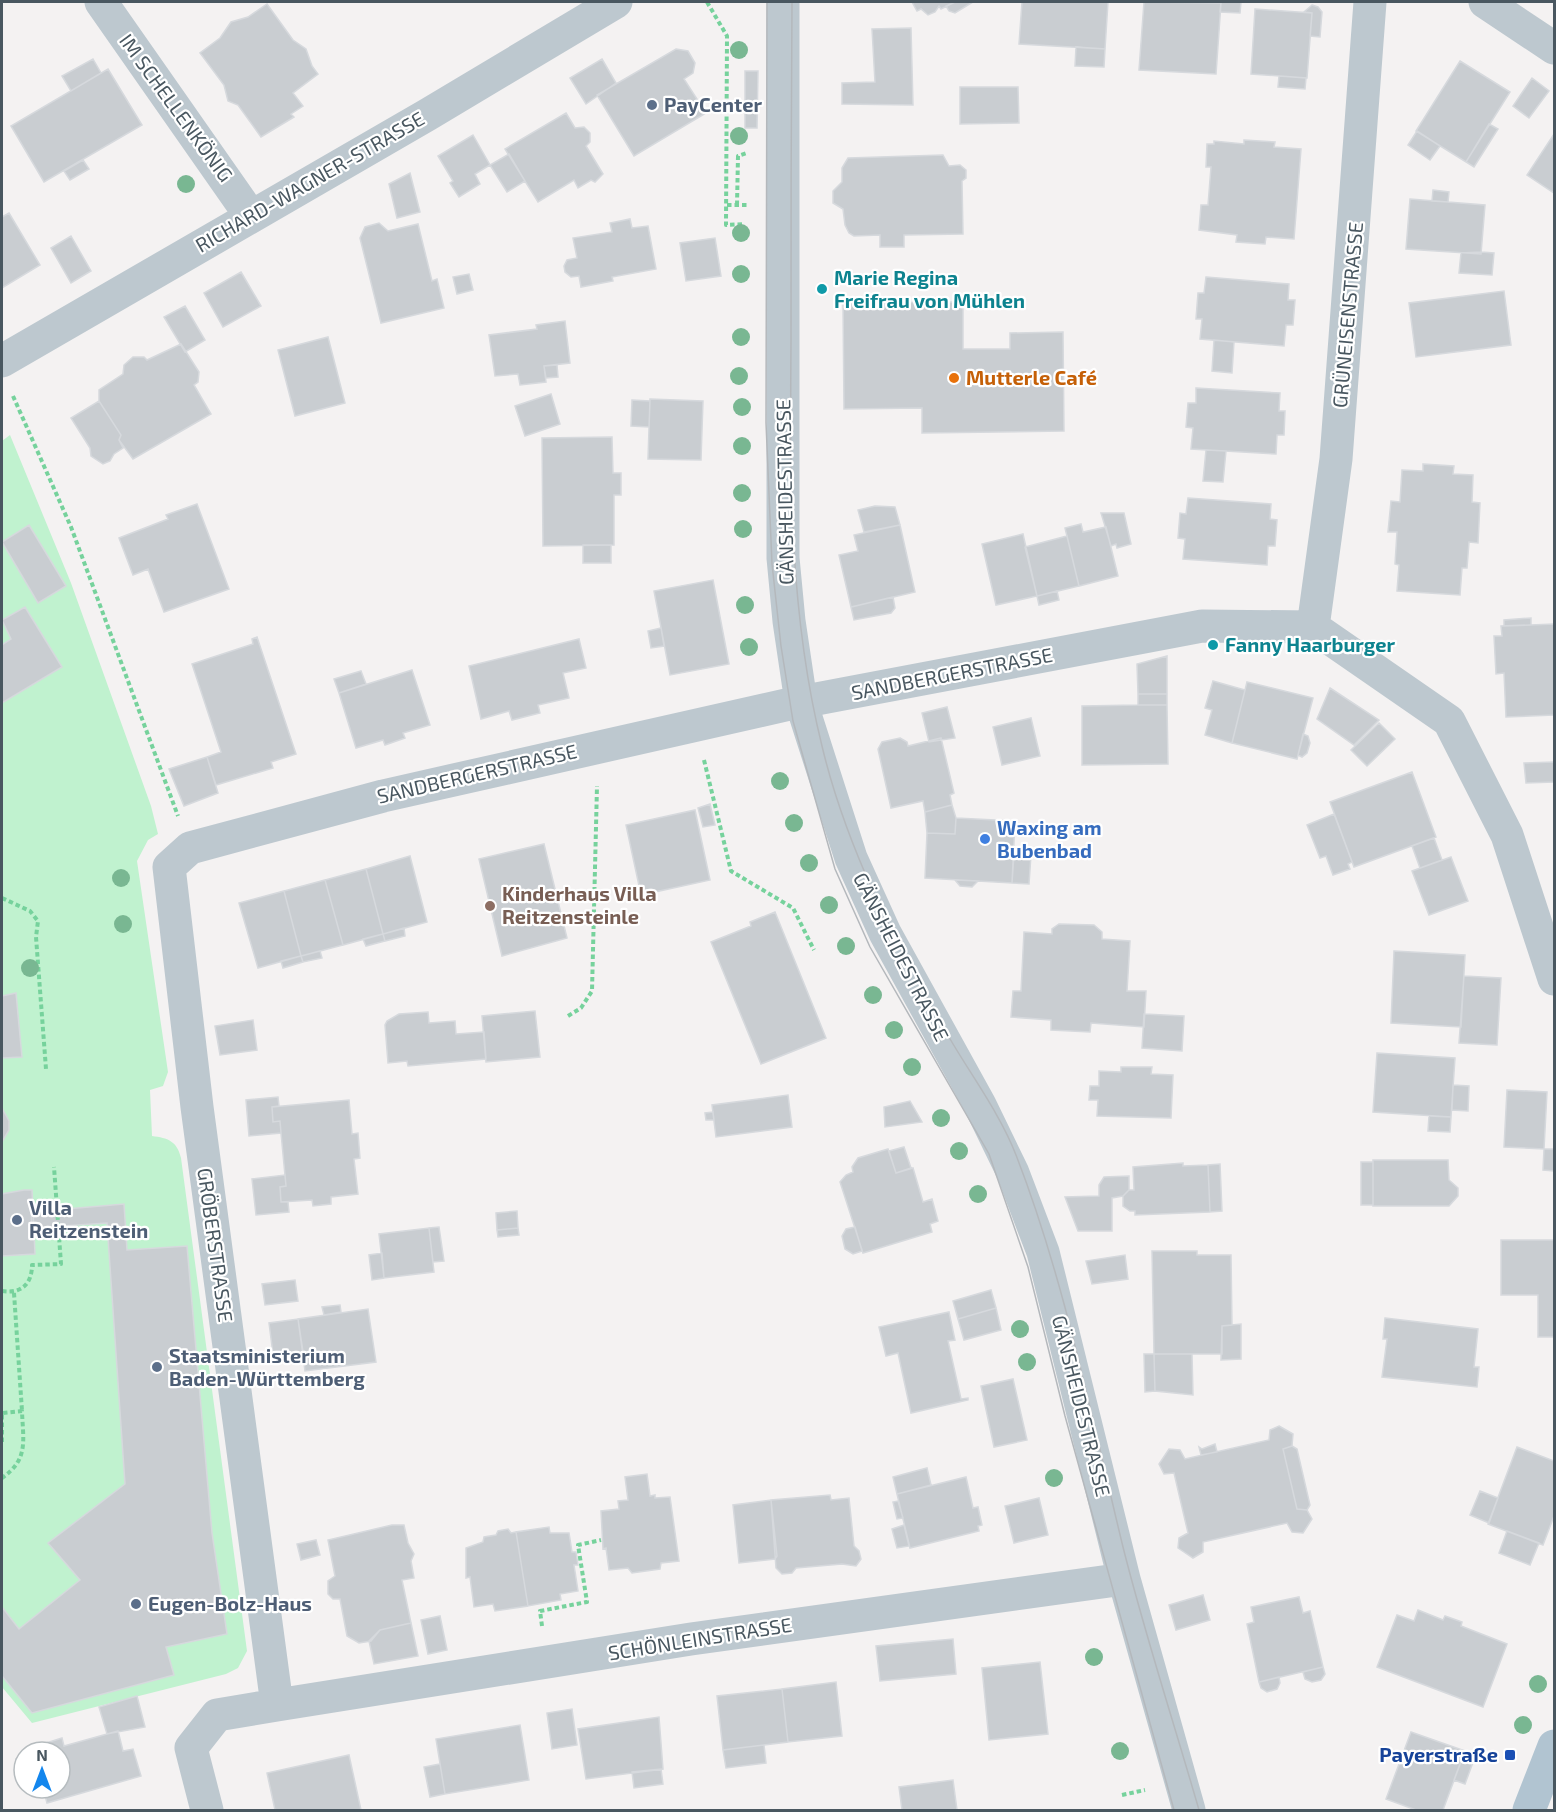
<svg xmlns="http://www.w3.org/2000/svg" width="1556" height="1812" font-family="'Exo 2',sans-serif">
<rect width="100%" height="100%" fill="#f4f2f2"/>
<path fill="#c0f2cf" d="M10 435 71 583 151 806 158 834 148 840 137 861 168 1072 163 1086 150 1090 152 1136C168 1138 177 1141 181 1158L247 1651 238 1668 226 1674 32 1723 2 1687V441Z"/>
<path fill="#c9cdd1" stroke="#d6d9dd" stroke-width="1.5" d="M912 2H955L941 9 939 6 935 12 928 15 921 9 917 11Z
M955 2H973L955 13 949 11 946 6Z
M1022 2H1108L1105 49 1019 44Z
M1144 2 1221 3 1216 74 1139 70Z
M1221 2H1241L1240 13 1220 12Z
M267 4 293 40 306 49 312 66 318 74 293 93 303 106 291 114 294 117 261 137 238 105 228 101 224 85 200 53 220 38 231 22 248 17Z
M1312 5 1318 7 1322 12 1320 37 1310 36 1312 13 1304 12Z
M1255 9 1312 13 1307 78 1251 74Z
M911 28 913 105 842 104V83L875 82 872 29Z
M1076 47 1105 49 1104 67 1075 66Z
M676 49 688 51 695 63 693 73 684 79 706 113 634 156 597 95Z
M93 59 101 73 71 91 62 76Z
M602 59 616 83 586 104 570 78Z
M1460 61 1510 92 1466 162 1416 131Z
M108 69 142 125 44 182 11 126Z
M745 71H758L757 128H745Z
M1279 76 1306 78 1305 89 1278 87Z
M1532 78 1549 91 1529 118 1513 106Z
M960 87H1018L1019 123 960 124Z
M566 113 575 128 584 127 590 133V142L586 146 603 174 595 182 591 180 578 188 574 180 538 202 505 149Z
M1489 124 1498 129 1474 167 1466 162Z
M1417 131 1440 146 1430 160 1408 145Z
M1554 134V193L1527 175Z
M473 135 490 165 475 174 480 184 459 197 450 183 453 181 438 156Z
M1244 140 1275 142 1274 147 1301 149 1294 239 1266 237 1265 244 1236 242 1237 235 1199 230 1201 205H1208L1211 167H1206L1207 144H1214V141L1244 144Z
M509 154 525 181 507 192 490 165Z
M943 155 949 166 960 165 966 170V178L962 181 963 234 904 235V247H880V235L854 236 849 233 845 225 843 209 833 203V191L842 182V168L848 158Z
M83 160 89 169 70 180 64 171Z
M410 173 420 212 397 218 389 184Z
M1433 190 1449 192 1448 202 1432 201Z
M1410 199 1485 205 1481 254 1406 249Z
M9 213 40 265 2 288V217Z
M630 219 632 228 648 226 656 269 612 277 613 281 581 287 579 276 571 277 565 272 564 266 567 260 577 258 573 238 612 232 610 223Z
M379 223 388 231 418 224 432 281 437 279 444 308 381 323 360 238 365 227Z
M71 236 91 271 71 283 51 248Z
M715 238 721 276 686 281 680 243Z
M1481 252 1494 253 1492 275 1459 273 1461 253Z
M241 272 261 306 223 327 204 293Z
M469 274 473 290 457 294 453 277Z
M1206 277 1289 284 1288 300H1295L1293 325H1286L1284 346 1200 339 1202 319H1196L1198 293H1204Z
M1504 291 1511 345 1416 357 1409 303Z
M963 302V349H1010V333L1063 332 1064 431 922 433V408L844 409 843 303Z
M185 306 205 340 185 352 164 317Z
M565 321 570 363 544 366 546 382 520 385 518 374 495 376 489 335 537 329 536 325Z
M328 337 345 403 295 416 278 350Z
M1214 340 1234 342 1232 373 1212 371Z
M181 344 199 372 198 382 194 385 211 414 133 459 119 440 121 435 99 401V390L123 374 124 365 133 357H144L147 360Z
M557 365 558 377 546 378 544 366Z
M1196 388 1280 393 1279 411H1285L1284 435H1277L1276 454 1191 449 1193 428 1186 427 1188 403H1196Z
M551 394 560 424 525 436 515 406Z
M650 399 703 401 701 460 648 459Z
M632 400 650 401 649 427 631 426Z
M99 401 121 435 119 440 123 448 114 454 110 461 103 464 91 456 90 448 71 418Z
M612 437 613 473H621V495H614V545L543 546 542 438Z
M1206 450 1226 451 1223 482 1203 481Z
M1423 464 1454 466 1453 474 1473 475 1472 502 1480 503 1478 543 1469 542 1467 568H1462L1460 595 1397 591 1399 565 1395 564 1397 532H1388L1391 501 1400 502 1402 470 1423 471Z
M1188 498 1271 504 1270 519 1277 520 1275 546H1268L1267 565 1183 559 1185 539 1178 538 1180 513 1186 514Z
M197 504 229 589 164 612 148 569 133 575 119 538 168 519 166 515Z
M875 506 895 507 900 525 864 532 858 510Z
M1101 513H1124L1131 544 1117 548 1116 544 1111 546Z
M1081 524 1083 532 1106 527 1118 576 1079 586 1065 528Z
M29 525 66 586 38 603 2 542Z
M900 525 915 592 851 607 839 555 858 551 854 535Z
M1023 534 1037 596 996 605 982 544Z
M1067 536 1079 586 1037 596 1025 547Z
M583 545H611V563H583Z
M713 580 729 664 670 675 654 591Z
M1057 591 1059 600 1039 605 1037 596Z
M893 597 895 608 891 613 854 620 851 607Z
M25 607 62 667 2 703V645L11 639 2 620Z
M1531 618V625L1504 626V620Z
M1554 624V715L1506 717 1504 673 1496 674 1494 636H1502L1501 626Z
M661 628 664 646 651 648 648 631Z
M257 637 296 754 271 762 273 768 216 785 207 757 221 752 192 664 253 644 252 639Z
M579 639 586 668 563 673 569 698 538 705 540 713 512 720 509 711 481 719 469 666Z
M1167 656V694H1138L1137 664Z
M412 670 430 725 403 733 405 738 385 745 383 740 356 748 339 693Z
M361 671 366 684 339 693 334 679Z
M1213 681 1245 690 1232 743 1205 735 1212 710 1205 708Z
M1247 682 1313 698 1297 759 1232 743Z
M1330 688 1379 720 1354 745 1317 719Z
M1138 694H1167V705H1138Z
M1138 705H1167L1168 764 1082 765V706Z
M947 707 955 738 929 742 922 713Z
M1031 718 1040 756 1002 765 993 727Z
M1379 723 1395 739 1367 766 1351 750Z
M1303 734 1308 736 1310 743 1307 753 1302 757 1298 755Z
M900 738 907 742 908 746 941 738 954 793 950 795 952 805 925 812 923 801 891 808 878 749 882 742Z
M207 757 218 793 184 806 169 769Z
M1554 762V782L1526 783 1524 763Z
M1412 772 1436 837 1354 867 1330 802Z
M710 804 715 825 703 827 698 808Z
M952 805 956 818 955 834 927 833 925 812Z
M695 810 710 880 641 895 626 825Z
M1334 814 1352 862 1348 864 1350 869 1333 875 1326 856 1320 858 1307 825Z
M956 818 1015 821 1012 883 925 878 927 833 955 834Z
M1434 838 1442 860 1420 868 1412 846Z
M544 844 567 938 502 956 479 859Z
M1014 854 1031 855 1029 884 1012 883Z
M410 856 427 922 383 934 366 869Z
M1451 857 1468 901 1429 915 1412 871Z
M366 869 383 934 343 945 325 880Z
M325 880 343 945 301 956 284 891Z
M955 880 978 881 972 887 960 886Z
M284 891 301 956 258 968 239 903Z
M775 912 826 1038 761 1064 711 942 751 926 750 922Z
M1059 924 1094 925 1102 932V939L1130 941 1127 991H1146L1144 1027 1091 1023 1090 1032 1051 1030V1020L1011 1017 1013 991H1021L1024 932 1052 934V929Z
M404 928 405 936 385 941 383 934Z
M383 934 385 941 366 946 363 939Z
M320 951 322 958 303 962 301 956Z
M1394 951 1465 955 1461 1027 1391 1023Z
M301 956 303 962 283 968 281 961Z
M1464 976 1501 978 1497 1045 1459 1043Z
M16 993 22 1057 2 1058V996Z
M535 1011 540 1057 486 1062 482 1016Z
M428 1012 429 1023 455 1021 456 1034 484 1032 486 1059 408 1066 407 1061 388 1063 385 1025 387 1021 399 1014Z
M1144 1014 1184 1016 1182 1051 1142 1048Z
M253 1020 257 1050 220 1055 215 1026Z
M1377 1053 1455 1058 1451 1117 1373 1112Z
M1121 1067H1152L1151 1074 1173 1075 1171 1118 1097 1116 1098 1100H1089L1090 1086H1099V1071L1121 1072Z
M1453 1085 1469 1086 1468 1111 1452 1110Z
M1507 1090 1547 1092 1544 1149 1504 1147Z
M788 1095 792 1127 716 1137 712 1105Z
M278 1097 279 1106 272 1107 273 1122 280 1121 281 1133 249 1136 246 1100Z
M349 1100 352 1134 358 1133 360 1158 354 1159 358 1194 331 1197V1204L313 1206 312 1200 281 1202 280 1187 286 1186 281 1133 280 1121 273 1122 272 1107Z
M910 1101 922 1122 885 1127 884 1107Z
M2 1108 9 1121V1130L2 1142Z
M713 1112 714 1120H706L705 1113Z
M1429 1116 1451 1117 1450 1132 1428 1131Z
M904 1147 911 1168 896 1173 889 1151Z
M888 1149 896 1173 913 1168 923 1202 932 1199 938 1221 930 1224 932 1232 863 1253 840 1182 846 1175 853 1172 852 1167 858 1158Z
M1544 1149H1554V1171L1543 1170Z
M1373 1160H1448L1449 1180 1458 1188V1196L1449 1206H1373Z
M1361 1162H1373V1205H1361Z
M1183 1163V1166L1208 1165 1210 1212 1135 1215V1211H1130L1123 1206V1196L1129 1190H1134L1133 1167Z
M1220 1164 1222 1211 1210 1212 1208 1165Z
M285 1175 286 1186 280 1187 281 1202H288L289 1212 256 1215 252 1179Z
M1129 1176V1190L1123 1196 1112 1198V1231H1078L1065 1197 1099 1196V1185L1104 1177Z
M24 1190H32L35 1254 2 1256V1194Z
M124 1204 127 1250 187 1246 212 1533 227 1634 166 1647 174 1675 32 1713 2 1676V1607L19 1629 80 1580 48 1543 125 1484 107 1223 32 1228 31 1212Z
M517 1211 518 1228 497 1230 496 1213Z
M439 1227 444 1261 433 1262 429 1228Z
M855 1227 862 1251 853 1254 845 1249 842 1236 846 1229Z
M429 1228 434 1272 384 1278 379 1234Z
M518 1228 519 1235 498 1237 497 1230Z
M1501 1240H1554V1337H1538V1295H1501Z
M1152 1251H1197V1255H1231L1232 1325 1222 1326V1354H1154Z
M382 1253 384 1278 372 1280 369 1255Z
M1125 1255 1128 1279 1092 1284 1086 1261Z
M295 1280 298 1301 265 1305 262 1284Z
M991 1290 996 1308 958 1319 953 1301Z
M340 1305 341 1312 324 1315 322 1307Z
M996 1308 1001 1330 964 1340 958 1319Z
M368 1309 376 1362 305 1371 298 1319Z
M949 1312 955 1340 948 1341 961 1399 968 1398V1400L911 1413 898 1353 886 1356 879 1327Z
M1385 1318 1478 1329 1474 1367H1479L1477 1387 1382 1377 1387 1339H1383Z
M298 1319 304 1358 274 1362 269 1323Z
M1241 1324V1359L1221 1360 1222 1326Z
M1144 1354H1154L1155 1391 1145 1392Z
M1154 1354H1192L1193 1395 1155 1391Z
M1013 1379 1027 1440 994 1447 981 1386Z
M1279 1426 1293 1434 1292 1446 1283 1449 1297 1509 1307 1510 1312 1519 1303 1533 1292 1532 1287 1523 1203 1542V1552L1193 1558 1178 1548 1179 1538 1188 1533 1174 1473 1164 1474 1159 1464 1169 1449 1180 1450 1185 1459 1269 1440 1270 1430Z
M1215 1444 1217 1452 1201 1455 1199 1447 1202 1449Z
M1292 1446 1297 1449 1310 1505 1307 1510 1297 1509 1283 1449Z
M1517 1447 1554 1461V1516L1543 1545 1488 1524Z
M927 1468 931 1485 897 1494 893 1477Z
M647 1474 650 1496 655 1495V1498L670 1497 679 1561 661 1563 660 1569 632 1573 628 1568 609 1570 606 1548 603 1549 601 1511 619 1509 618 1501 628 1500 625 1477Z
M966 1477 973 1508 978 1507 982 1525 978 1526 979 1531 910 1548 897 1494Z
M1480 1491 1498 1498 1489 1523 1470 1515Z
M830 1495 831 1500 849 1498 854 1546 859 1551 861 1559 856 1566 842 1564 796 1568 792 1573 782 1574 776 1568 771 1500Z
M1039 1498 1048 1535 1014 1543 1005 1506Z
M771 1500 777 1556 775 1559 739 1563 733 1505Z
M898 1501 903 1518 897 1519 893 1502Z
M392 1525H404L408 1543 414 1554 411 1561 414 1578 402 1580 411 1623 380 1630 371 1641 359 1643 347 1636 340 1599H333L328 1594V1581L335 1576 328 1540Z
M904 1525 909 1546 897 1548 892 1529Z
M549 1527 550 1533H569L572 1552H576L578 1565H574L578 1591 560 1594 561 1600 528 1606 516 1532Z
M508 1529 511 1533 516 1532 528 1606 495 1611 493 1604 474 1607 470 1577 466 1578V1548L483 1542 484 1537 496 1535 498 1531Z
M1507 1531 1539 1543 1530 1565 1499 1553Z
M316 1540 320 1555 301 1560 297 1544Z
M1203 1595 1210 1620 1176 1630 1169 1605Z
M1299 1597 1303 1613 1310 1611 1323 1667 1259 1682 1247 1624 1254 1622 1251 1607Z
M1418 1610 1443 1620 1445 1616 1462 1622 1461 1626 1507 1644 1483 1707 1377 1667 1397 1615 1414 1621Z
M440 1616 447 1650 428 1654 421 1620Z
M411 1623 418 1656 374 1664 369 1641 380 1630Z
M953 1639 956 1674 880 1681 876 1646Z
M1040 1662 1048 1734 989 1740 982 1668Z
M1323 1667 1325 1674 1321 1680 1312 1682 1305 1679 1303 1672Z
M1279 1677 1280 1683 1277 1689 1267 1692 1261 1688 1259 1682Z
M836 1682 842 1736 788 1742 782 1689Z
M782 1689 788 1742 723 1750 717 1696Z
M137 1696 145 1727 107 1734 99 1707Z
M572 1709 577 1745 552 1749 547 1713Z
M659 1717 663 1769 586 1779 578 1729Z
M520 1725 529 1780 445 1794 436 1739Z
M118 1731 123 1751 133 1749 141 1776 47 1803 43 1788H60V1752H44L48 1751 46 1743 62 1738 64 1746Z
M1411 1732 1465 1751 1443 1810H1416L1386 1799Z
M764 1745 766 1763 726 1768 723 1750Z
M1464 1753 1475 1757 1465 1784 1454 1780Z
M349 1755 361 1810H275L267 1773Z
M24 1757V1787L16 1759Z
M440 1764 445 1794 430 1797 424 1767Z
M661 1769 663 1784 634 1788 632 1772Z
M953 1780 957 1810H902L899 1787Z"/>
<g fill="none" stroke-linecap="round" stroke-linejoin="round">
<path stroke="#76d29c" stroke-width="4" stroke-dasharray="4.5 3" stroke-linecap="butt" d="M707 2 727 36 726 225 745 224
M727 205H747
M737 205 738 156 747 153
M13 396 71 527 178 816
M704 760 731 871 793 908 814 950
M2 898 30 911 38 921 36 937 46 1069
M568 1016 581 1008 592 991 597 786
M2 1291C20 1294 32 1285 32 1265L61 1264 54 1167
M14 1293 22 1411
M2 1442V1413L22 1411C23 1441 29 1459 2 1478
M542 1626 540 1611 587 1602 578 1545 601 1540
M1122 1795 1145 1790"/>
<path stroke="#bdc8cf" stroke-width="33" d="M101 2 250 215
M783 2V558L789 621 801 702 851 858 885 933 980 1105 1013 1173 1043 1252 1124 1579 1189 1810
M1485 2 1554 48
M2 361 427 115 616 2
M1313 627 1336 459 1370 2
M277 1705 691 1639 1124 1579
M207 1810 191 1748 217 1715 277 1705 197 1107 169 867 190 848 383 796 790 704 1202 626 1313 627 1449 721 1507 835 1554 979"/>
<path stroke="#b1c4d1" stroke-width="33" d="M1529 1810 1554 1746"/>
<path stroke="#b4b8bc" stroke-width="1.5" d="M767 2 766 423 772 564 781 646 793 721 835 869 870 947 989 1154 1028 1267 1065 1416 1174 1810
M792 2C791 115 791 229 791 342 790 478 789 613 822 746 846 847 895 942 946 1032 968 1071 1000 1113 1016 1155 1065 1281 1091 1416 1123 1547 1145 1635 1174 1723 1199 1810"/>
</g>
<g fill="#79b792">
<circle cx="739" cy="50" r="9"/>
<circle cx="739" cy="136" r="9"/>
<circle cx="186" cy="184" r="9"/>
<circle cx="741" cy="233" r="9"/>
<circle cx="741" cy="274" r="9"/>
<circle cx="741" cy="337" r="9"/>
<circle cx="739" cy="376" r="9"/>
<circle cx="742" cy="407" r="9"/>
<circle cx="742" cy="446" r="9"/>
<circle cx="742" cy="493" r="9"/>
<circle cx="743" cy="529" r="9"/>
<circle cx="745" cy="605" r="9"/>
<circle cx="749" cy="647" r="9"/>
<circle cx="780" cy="781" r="9"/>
<circle cx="794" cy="823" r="9"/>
<circle cx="809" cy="863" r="9"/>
<circle cx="121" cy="878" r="9"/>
<circle cx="829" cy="905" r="9"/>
<circle cx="123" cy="924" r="9"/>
<circle cx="846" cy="946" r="9"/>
<circle cx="30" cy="968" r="9"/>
<circle cx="873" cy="995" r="9"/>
<circle cx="894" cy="1030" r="9"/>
<circle cx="912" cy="1067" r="9"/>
<circle cx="941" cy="1118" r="9"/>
<circle cx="959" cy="1151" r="9"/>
<circle cx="978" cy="1194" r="9"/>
<circle cx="1020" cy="1329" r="9"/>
<circle cx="1027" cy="1362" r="9"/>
<circle cx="1054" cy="1478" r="9"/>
<circle cx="1094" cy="1657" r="9"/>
<circle cx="1538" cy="1684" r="9"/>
<circle cx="1523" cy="1725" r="9"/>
<circle cx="1120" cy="1751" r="9"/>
</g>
<g fill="#5c6f8a" stroke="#fff" stroke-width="2">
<circle cx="652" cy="105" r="6"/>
<circle cx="17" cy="1220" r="6"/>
<circle cx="157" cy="1367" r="6"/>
<circle cx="136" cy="1604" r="6"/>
</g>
<g fill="#0f9aa8" stroke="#fff" stroke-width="2">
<circle cx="822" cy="289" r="6"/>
<circle cx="1213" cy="645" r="6"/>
</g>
<circle fill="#e8710a" stroke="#fff" stroke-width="2" cx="954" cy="378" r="6"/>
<circle fill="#3f7fe0" stroke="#fff" stroke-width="2" cx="985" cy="839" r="6"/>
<circle fill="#8d6e63" stroke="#fff" stroke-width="2" cx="490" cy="906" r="6"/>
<rect fill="#1a4fb4" stroke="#fff" stroke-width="2" x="1504" y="1749" width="12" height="12" rx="3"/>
<g text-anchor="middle" stroke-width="4.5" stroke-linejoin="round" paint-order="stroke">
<g font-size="20" font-weight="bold" fill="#4e5e75" stroke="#fff" text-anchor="start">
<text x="664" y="112">PayCenter</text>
<text x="29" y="1215">Villa<tspan x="29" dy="23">Reitzenstein</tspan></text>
<text x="169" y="1363">Staatsministerium<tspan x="169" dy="23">Baden-Württemberg</tspan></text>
<text x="148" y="1611">Eugen-Bolz-Haus</text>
</g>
<g font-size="20" fill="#495760" stroke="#fff">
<text transform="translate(176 108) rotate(54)" y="7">IM SCHELLENKÖNIG</text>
<text transform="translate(310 182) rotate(-30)" y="7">RICHARD-WAGNER-STRASSE</text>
<text transform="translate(1348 315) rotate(-85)" y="7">GRÜNEISENSTRASSE</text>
<text transform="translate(785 492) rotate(-91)" y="7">GÄNSHEIDESTRASSE</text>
<text transform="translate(952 674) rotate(-11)" y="7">SANDBERGERSTRASSE</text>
<text transform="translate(477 774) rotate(-13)" y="7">SANDBERGERSTRASSE</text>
<text transform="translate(901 957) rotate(63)" y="7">GÄNSHEIDESTRASSE</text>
<text transform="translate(215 1245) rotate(82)" y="7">GRÖBERSTRASSE</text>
<text transform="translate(1081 1406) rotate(76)" y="7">GÄNSHEIDESTRASSE</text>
<text transform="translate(700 1639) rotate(-9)" y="7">SCHÖNLEINSTRASSE</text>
</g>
<g font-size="20" font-weight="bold" fill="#0d838f" stroke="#fff" text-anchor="start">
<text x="834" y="285">Marie Regina<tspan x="834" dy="23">Freifrau von Mühlen</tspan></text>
<text x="1225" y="652">Fanny Haarburger</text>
</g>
<g font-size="20" font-weight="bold" fill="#c56008" stroke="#fff" text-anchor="start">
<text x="966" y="385">Mutterle Café</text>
</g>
<g font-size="20" font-weight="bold" fill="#366cbe" stroke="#fff" text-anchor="start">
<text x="997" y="835">Waxing am<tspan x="997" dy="23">Bubenbad</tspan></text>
</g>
<g font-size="20" font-weight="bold" fill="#785e54" stroke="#fff" text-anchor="start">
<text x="502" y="901">Kinderhaus Villa<tspan x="502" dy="23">Reitzensteinle</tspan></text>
</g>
<g font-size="20" font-weight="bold" fill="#164399" stroke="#fff" text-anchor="end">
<text x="1498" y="1762">Payerstraße</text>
</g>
</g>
<rect width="1556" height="1812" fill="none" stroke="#495760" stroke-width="6"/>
<g transform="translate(42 1770)"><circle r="28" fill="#ffffff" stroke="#b6bcbf" stroke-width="1.5"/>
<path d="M0-4.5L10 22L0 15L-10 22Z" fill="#1386ed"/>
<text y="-9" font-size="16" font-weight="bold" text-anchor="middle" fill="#495760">N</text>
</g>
</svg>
